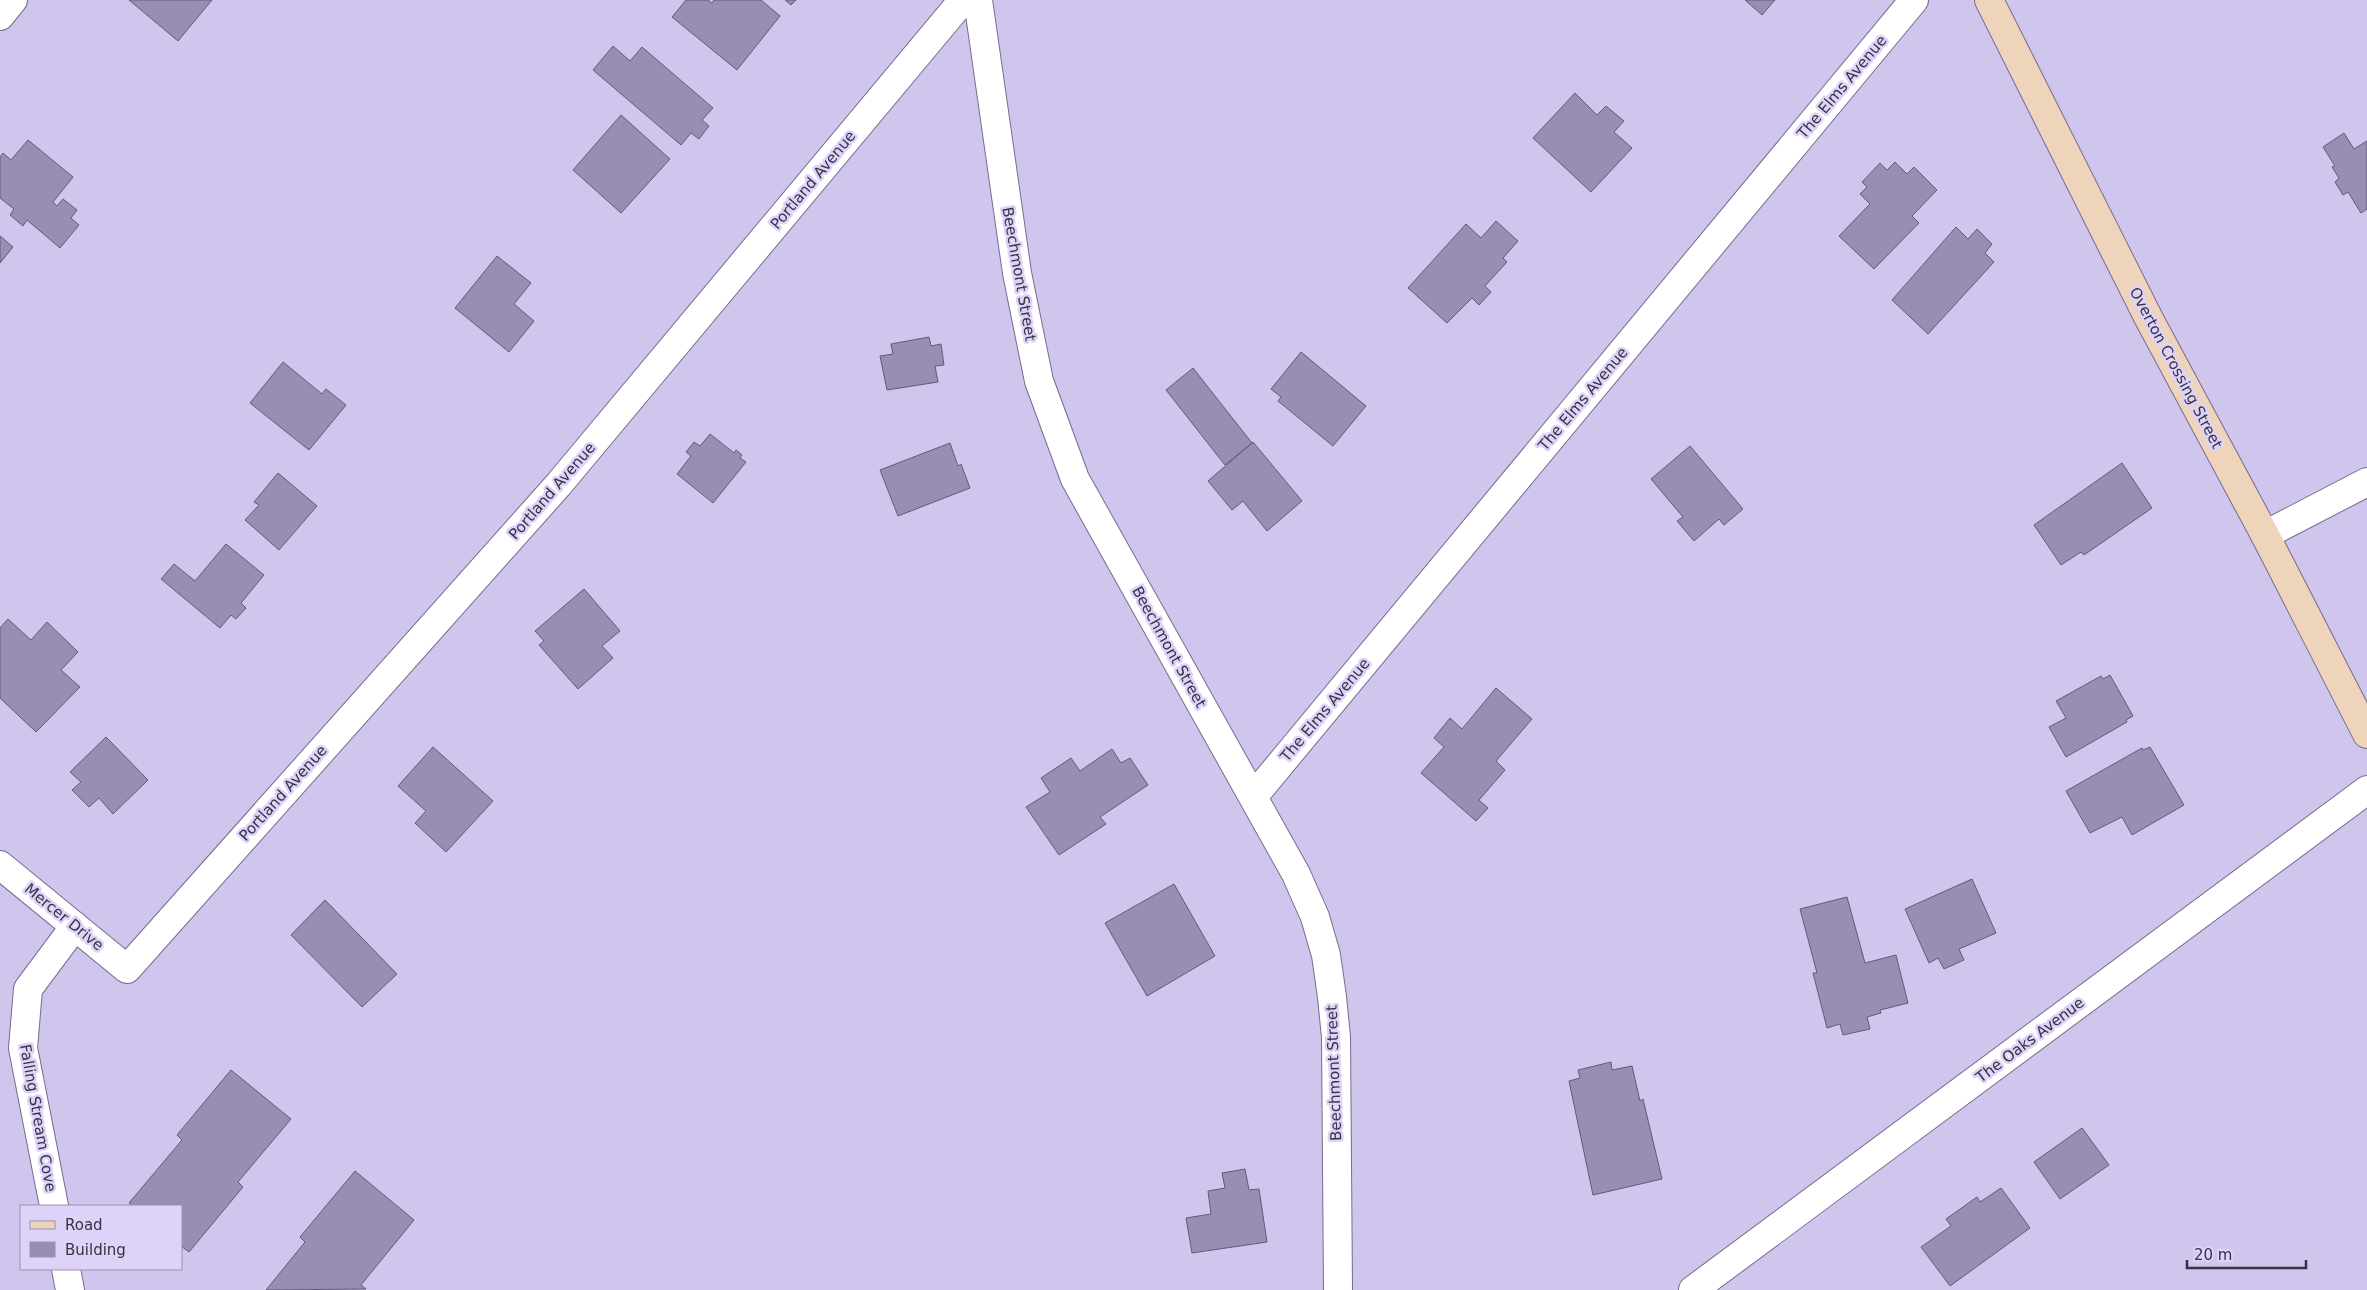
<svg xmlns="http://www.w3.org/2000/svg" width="2367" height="1290" font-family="'DejaVu Sans',sans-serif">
<rect width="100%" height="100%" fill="#d0c5ec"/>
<path fill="#998eb2" stroke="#63597b" d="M129 0H212L178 41Z
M686 0H708L712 3 714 0H761L780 16 737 70 672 17Z
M785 0H796L791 5Z
M1745 0H1775L1762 15Z
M613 46 630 61 642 47 713 108 702 120 709 126 699 139 691 133 681 145 593 70Z
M1575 93 1597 115 1606 106 1624 121 1614 132 1632 148 1591 192 1533 138Z
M621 115 670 159 621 213 573 170Z
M2344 133 2354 149 2367 141V209L2361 213 2348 192 2343 195 2335 182 2339 178 2332 167 2335 166 2323 147Z
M28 140 73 177 53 202 57 206 63 199 77 210 71 218 79 225 60 248 27 220 23 226 10 215 14 209 0 198V157L3 153 11 160Z
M1895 162 1907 174 1914 167 1937 190 1912 216 1919 223 1874 269 1839 236 1870 204 1860 194 1867 187 1862 182 1880 163 1887 170Z
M1496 221 1518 241 1503 258 1507 262 1485 286 1491 292 1479 305 1472 298 1447 323 1408 288 1466 224 1481 238Z
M1956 227 1968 239 1977 229 1992 244 1985 253 1994 262 1928 334 1892 300Z
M0 236 13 247 0 263Z
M497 256 531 283 514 304 534 321 509 352 455 308Z
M929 337 931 346 941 344 944 365 935 366 938 382 887 390 880 356 893 354 891 344Z
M1301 352 1366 406 1333 446 1278 401 1281 397 1271 389Z
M283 362 322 394 326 389 346 405 309 450 250 403Z
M1193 368 1252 443 1225 465 1166 390Z
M710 434 734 453 736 450 742 455 740 458 746 462 713 503 677 474 691 456 686 452 694 442 700 446Z
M1253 442 1302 501 1267 531 1243 501 1232 510 1208 481Z
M950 443 958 466 961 464 970 488 898 516 880 470Z
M1690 446 1743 509 1724 525 1719 519 1694 541 1677 521 1683 517 1651 479Z
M2122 463 2152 508 2084 555 2081 552 2061 565 2034 525Z
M278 473 317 506 279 550 245 520 259 505 254 502Z
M226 544 264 575 241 603 246 608 236 619 231 615 220 628 161 579 174 564 195 581Z
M584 589 620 631 602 646 613 658 578 689 539 645 544 641 535 631Z
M8 619 31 640 47 622 78 652 61 670 80 687 36 732 0 698V628Z
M2110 675 2133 716 2126 720 2127 722 2066 757 2049 727 2066 718 2056 701 2101 676 2103 679Z
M1496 688 1532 719 1496 761 1505 770 1479 800 1488 808 1476 821 1421 773 1444 747 1434 738 1450 718 1462 729Z
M106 737 148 780 113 814 99 798 89 807 72 790 81 782 70 772Z
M433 747 493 801 446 852 415 823 426 811 398 786Z
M2150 747 2184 805 2132 835 2122 817 2090 833 2066 791 2142 748 2143 750Z
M1112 749 1121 763 1130 758 1148 785 1100 817 1106 824 1059 855 1026 807 1050 792 1041 778 1071 758 1080 771Z
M1972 879 1996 933 1959 949 1964 960 1944 969 1938 958 1929 963 1905 909Z
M1174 884 1215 956 1147 996 1105 923Z
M1847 897 1865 963 1896 955 1908 1003 1880 1010 1881 1013 1867 1017 1870 1029 1843 1035 1840 1024 1827 1028 1813 973H1817L1800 909Z
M325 900 397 974 362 1007 291 935Z
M1611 1062 1612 1070 1632 1066 1640 1101 1643 1099 1662 1179 1593 1195 1569 1081 1580 1078 1578 1070Z
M231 1070 291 1119 238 1182 243 1187 189 1252 181 1246V1206H133L129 1203 182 1140 177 1135Z
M2082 1128 2109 1165 2060 1199 2034 1162Z
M1245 1169 1249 1190 1259 1189 1267 1242 1192 1253 1186 1218 1211 1214 1208 1191 1225 1188 1222 1173Z
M355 1171 414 1220 361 1285 366 1289 266 1290 305 1242 300 1237Z
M2001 1188 2030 1228 1950 1286 1921 1247 1951 1226 1946 1219 1977 1197 1980 1202Z"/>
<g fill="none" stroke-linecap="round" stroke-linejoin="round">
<defs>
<path id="minor" d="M978 0 1017 273 1039 381 1075 479 1296 874 1315 917 1326 955 1332 997 1336 1037 1338 1290
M0 16 13 0
M2265 535 2367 482
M1253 797 1914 0
M0 865 127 969 559 484 963 0
M54 1206 23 1048 28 989 75 926
M66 1269 70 1290
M1693 1290 2367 790"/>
<path id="secondary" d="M1989 0 2148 317 2265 535 2367 734"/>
</defs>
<use href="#minor" stroke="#766c8f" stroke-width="30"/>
<use href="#secondary" stroke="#766c8f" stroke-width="30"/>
<use href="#minor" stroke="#fff" stroke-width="28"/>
<use href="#secondary" stroke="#eed4ba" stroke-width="28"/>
</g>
<g text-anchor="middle" stroke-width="5" stroke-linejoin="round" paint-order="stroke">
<g font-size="15" fill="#363241" stroke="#ded2f9">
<text transform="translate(1842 87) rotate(-50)" y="5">The Elms Avenue</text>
<text transform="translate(813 180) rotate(-50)" y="5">Portland Avenue</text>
<text transform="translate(1019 274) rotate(80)" y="5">Beechmont Street</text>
<text transform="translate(2176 368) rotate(62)" y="5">Overton Crossing Street</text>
<text transform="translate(1583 399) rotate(-50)" y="5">The Elms Avenue</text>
<text transform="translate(552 491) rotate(-49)" y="5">Portland Avenue</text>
<text transform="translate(1169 647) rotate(61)" y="5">Beechmont Street</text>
<text transform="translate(1325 710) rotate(-50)" y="5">The Elms Avenue</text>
<text transform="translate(283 793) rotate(-48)" y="5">Portland Avenue</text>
<text transform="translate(64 917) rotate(39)" y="5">Mercer Drive</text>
<text transform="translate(2030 1040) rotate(-37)" y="5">The Oaks Avenue</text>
<text transform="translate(1334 1073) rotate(-92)" y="5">Beechmont Street</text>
<text transform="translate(38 1118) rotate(80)" y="5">Falling Stream Cove</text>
</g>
</g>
<rect x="20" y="1205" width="162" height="65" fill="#ded2f9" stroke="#9b92af"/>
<rect x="30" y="1221" width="25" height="8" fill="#eed4ba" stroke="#9b92af"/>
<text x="65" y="1230" font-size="15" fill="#363241">Road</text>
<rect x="30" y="1242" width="25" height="15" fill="#998eb2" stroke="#9b92af"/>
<text x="65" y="1255" font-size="15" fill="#363241">Building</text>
<path d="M2187 1260v8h119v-8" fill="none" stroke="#363241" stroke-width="2.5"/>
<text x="2194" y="1260" font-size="15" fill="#363241" stroke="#ded2f9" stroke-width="4" paint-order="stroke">20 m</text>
</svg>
